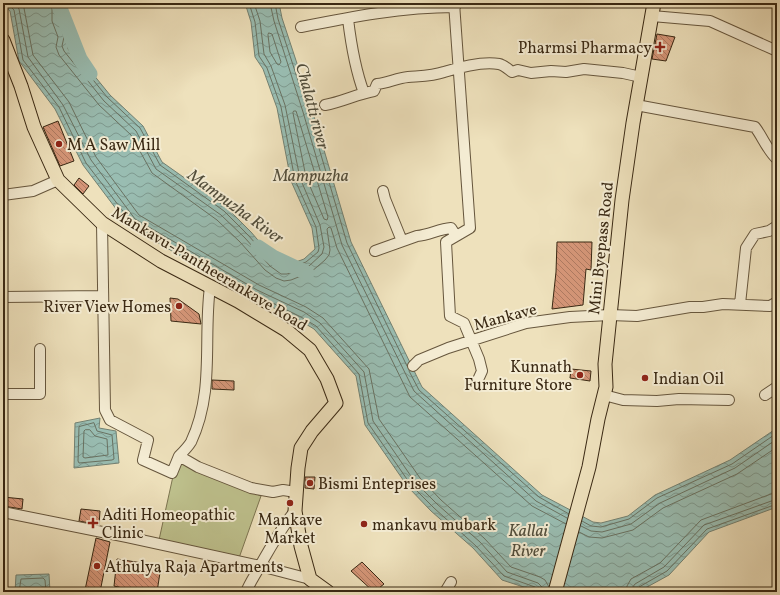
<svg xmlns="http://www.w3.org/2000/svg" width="780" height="595" font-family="Vollkorn,serif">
<defs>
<pattern id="water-waves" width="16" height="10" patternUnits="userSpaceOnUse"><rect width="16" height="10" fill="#99bdb2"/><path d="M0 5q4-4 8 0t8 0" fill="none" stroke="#7e9a90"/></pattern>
<pattern id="building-back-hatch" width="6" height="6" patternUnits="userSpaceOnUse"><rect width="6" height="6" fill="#d59678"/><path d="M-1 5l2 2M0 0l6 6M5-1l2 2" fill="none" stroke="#ae7a61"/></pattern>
</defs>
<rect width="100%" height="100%" fill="#eee1bc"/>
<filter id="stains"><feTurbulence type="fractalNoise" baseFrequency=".005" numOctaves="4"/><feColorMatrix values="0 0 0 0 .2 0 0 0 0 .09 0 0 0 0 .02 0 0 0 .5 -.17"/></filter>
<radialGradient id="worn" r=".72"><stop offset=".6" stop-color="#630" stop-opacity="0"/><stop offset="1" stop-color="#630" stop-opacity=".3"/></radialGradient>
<path fill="#bec18d" stroke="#7c7450" d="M177 458 261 496 239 558 159 540Z"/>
<path fill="url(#water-waves)" stroke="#738172" d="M3 3H66L67 19 73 36 71 47 110 95 143 126 162 162 227 208 251 232 275 260 285 266 304 259 315 249 312 228 291 181 277 108 263 69 255 57 251 22 245 3H279L282 18 312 109 351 242 422 387 542 495 593 522 601 523 628 516 655 495 730 460 777 428V507L709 532 669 575 638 592H539L502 580 473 548 431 511 408 487 365 425 356 376 314 329 299 320 253 298 129 226 83 165 55 109 19 61 10 11 3 5Z
M100 418 99 428 116 431 119 463 74 468 75 423Z
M49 574 50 592H15L16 575Z"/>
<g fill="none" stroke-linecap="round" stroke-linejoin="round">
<path stroke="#697262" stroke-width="1" d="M7 3 14 10 23 60 59 107 86 163 132 223 254 294 301 317 316 326 359 374 368 423 411 485 434 508 476 546 504 576 535 587 538 589V592
M15 3 19 9 28 57 63 105 91 160 135 219 257 290 304 312 320 323 364 372 373 421 415 482 437 504 480 542 507 572 538 583 542 587 543 592
M23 3 33 55 69 102 96 157 139 215 259 285 306 307 323 318 369 369 379 419 420 478 441 500 484 538 511 567 540 577 545 580 549 587
M52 3V21L58 37 56 47 59 55 99 105 131 135 152 173 217 220 240 242 265 270 276 278 284 281 291 280 311 272 325 260 329 255 330 250 327 229 329 227 331 228 337 248 410 397 532 506 566 524
M58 3 59 21 64 37 62 46 64 51 104 101 136 131 156 169 221 215 245 238 270 266 281 274H287L309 266 322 254 324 247 320 225 300 178 285 105 271 66 264 54 260 21 254 3
M63 3V20L69 37 68 49 107 97 140 128 160 165 224 211 248 235 272 262 286 270 306 262 318 252 319 248 316 227 295 180 281 107 267 68 259 56 255 22 249 3
M270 3 274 21 303 112 342 245 414 391 536 501 567 518
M275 3 278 19 308 111 347 243 407 366
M269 33 272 34 281 62 279 65 277 64 270 52 268 35Z
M294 111H296L297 114 328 217 327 220 324 219 306 177 293 113Z
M409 371 419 390 539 497 569 514
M94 423 97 431 112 435 114 459 112 460 79 463 78 461 79 427Z
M90 430 95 436 107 439 108 455 85 458 83 457 84 431 85 430Z
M582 521 591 526 601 527 629 519 657 498 732 464 777 433
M581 526 591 531 602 532 631 524 660 503 735 468 777 439
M579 532 589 537 602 538 633 530 663 508 737 474 777 447
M19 592 21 579 43 578 45 580 46 592
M626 592 627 586 631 579 660 563 701 520 771 494 777 493
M632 592V588L635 584 664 567 704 525 777 499
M637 592 639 587 667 571 707 529 777 504"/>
<path stroke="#99bdb2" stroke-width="15" d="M58 3 80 59 90 74
M258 247 273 257 307 273"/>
</g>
<path fill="url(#building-back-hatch)" stroke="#392813" d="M657 34 675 37 666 61 652 59Z
M58 121 74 161 60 166 43 127Z
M79 178 89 186 83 194 74 185Z
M557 242H592L591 270 586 269 583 305 552 309 556 272Z
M170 298 178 299 199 314 201 324 171 321Z
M571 369 591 371 590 381 570 378Z
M212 380 234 381V390L212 389Z
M305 477H315L314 489 305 488Z
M3 497 23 499 22 509 3 506Z
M81 509 100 511 99 525 79 521Z
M96 538 110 542 100 592 85 590Z
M117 559 161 566 157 592H139L114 586Z
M362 562 384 584 374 592 351 571Z"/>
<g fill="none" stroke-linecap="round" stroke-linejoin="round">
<defs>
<path id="minor" d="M454 3 470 228 446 242 450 316 464 323 479 359 482 371 477 382
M652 16 710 21 777 51
M348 19C351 44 355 69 364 93
M301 27C351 17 402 7 455 7
M325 105C342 102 357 94 374 91L377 84C388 83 397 78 408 77 420 76 433 76 444 72 460 67 483 61 499 64 504 65 508 69 512 72L518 70 531 73 551 71 566 72 584 69 623 73 641 77
M636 105 755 127C762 136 769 153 777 159
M383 191 385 199 402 241
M3 195 33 191 58 180
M102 223 105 410 110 420 148 440 143 460 172 473 179 456
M375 251 417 236C429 235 439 229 451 228L456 236
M210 287C203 339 215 391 191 442 188 447 183 452 179 456L198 467 251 488 273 492 283 490 296 492
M3 297 103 296
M740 304 746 248 755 234 769 231 777 226
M413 366 419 360 448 348 526 323 570 317 610 315 637 316 690 307H703L723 304 770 306 777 302
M3 394H40V349
M604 395 623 400 657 401 679 399 729 400
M765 395 777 387
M3 512 127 537 260 566 310 579
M246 592C250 582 256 574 261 564 272 545 281 528 295 511
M445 592 451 582"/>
<path id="major" d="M3 40 21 86 34 127 58 180 102 223 161 261 238 301 286 330 310 350 327 379 336 403 312 431 301 448 298 468 295 511 301 546 310 579 328 592
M555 592 589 467 598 419 606 387 605 364 622 200 633 123 654 3"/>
</defs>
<use href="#minor" stroke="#66563d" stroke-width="12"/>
<use href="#major" stroke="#392813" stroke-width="15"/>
<use href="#minor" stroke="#f4ecd3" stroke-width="10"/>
<use href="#major" stroke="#eee1bc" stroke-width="13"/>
</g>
<g fill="#8f2418" stroke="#f4ecd3" stroke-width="1.5">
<path d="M658 41h4v4h4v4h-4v4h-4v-4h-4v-4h4z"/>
<circle cx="59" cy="144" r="4"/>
<circle cx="179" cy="306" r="4"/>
<circle cx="580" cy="375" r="4"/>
<circle cx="645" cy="378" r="4"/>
<circle cx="310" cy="483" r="4"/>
<circle cx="290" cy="503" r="4"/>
<path d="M91 517h4v4h4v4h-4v4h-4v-4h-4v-4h4z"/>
<circle cx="364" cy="524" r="4"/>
<circle cx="97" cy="566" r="4"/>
</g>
<g text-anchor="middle" stroke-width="4" stroke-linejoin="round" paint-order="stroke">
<g font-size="16" fill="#392813" stroke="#f4ecd3" text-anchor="start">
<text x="652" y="53" text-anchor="end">Pharmsi Pharmacy</text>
<text x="67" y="150">M A Saw Mill</text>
<text x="171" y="312" text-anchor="end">River View Homes</text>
<text x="572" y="372" text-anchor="end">Kunnath<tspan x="572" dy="18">Furniture Store</tspan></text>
<text x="653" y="384">Indian Oil</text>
<text x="318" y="489">Bismi Enteprises</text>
<text x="102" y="520">Aditi Homeopathic<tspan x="102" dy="18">Clinic</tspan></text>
<text x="290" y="525" text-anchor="middle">Mankave<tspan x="290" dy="18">Market</tspan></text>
<text x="372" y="530">mankavu mubark</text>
<text x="105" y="572">Athulya Raja Apartments</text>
</g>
<g font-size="16" fill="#392813" stroke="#f4ecd3">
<text transform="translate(600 248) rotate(-84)" y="6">Mini Byepass Road</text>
<text transform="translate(210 268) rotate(31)" y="6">Mankavu-Pantheerankave Road</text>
<text transform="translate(505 316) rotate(-15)" y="6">Mankave</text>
</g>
<g font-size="17" font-style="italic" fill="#514d3b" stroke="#f4ecd3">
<text transform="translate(313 106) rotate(75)" y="6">Chalatti river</text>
<text x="311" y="181">Mampuzha</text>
<text transform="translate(236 206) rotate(36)" y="6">Mampuzha River</text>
<text x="528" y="536">Kallai<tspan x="528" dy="20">River</tspan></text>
</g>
</g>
<rect width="780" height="595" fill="none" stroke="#eee1bc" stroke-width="16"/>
<rect x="4" y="4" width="772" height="587" fill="none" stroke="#392813" stroke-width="2"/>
<rect x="8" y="8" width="764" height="579" fill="none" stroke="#392813"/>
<rect width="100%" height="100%" filter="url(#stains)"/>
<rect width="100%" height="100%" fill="url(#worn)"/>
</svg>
